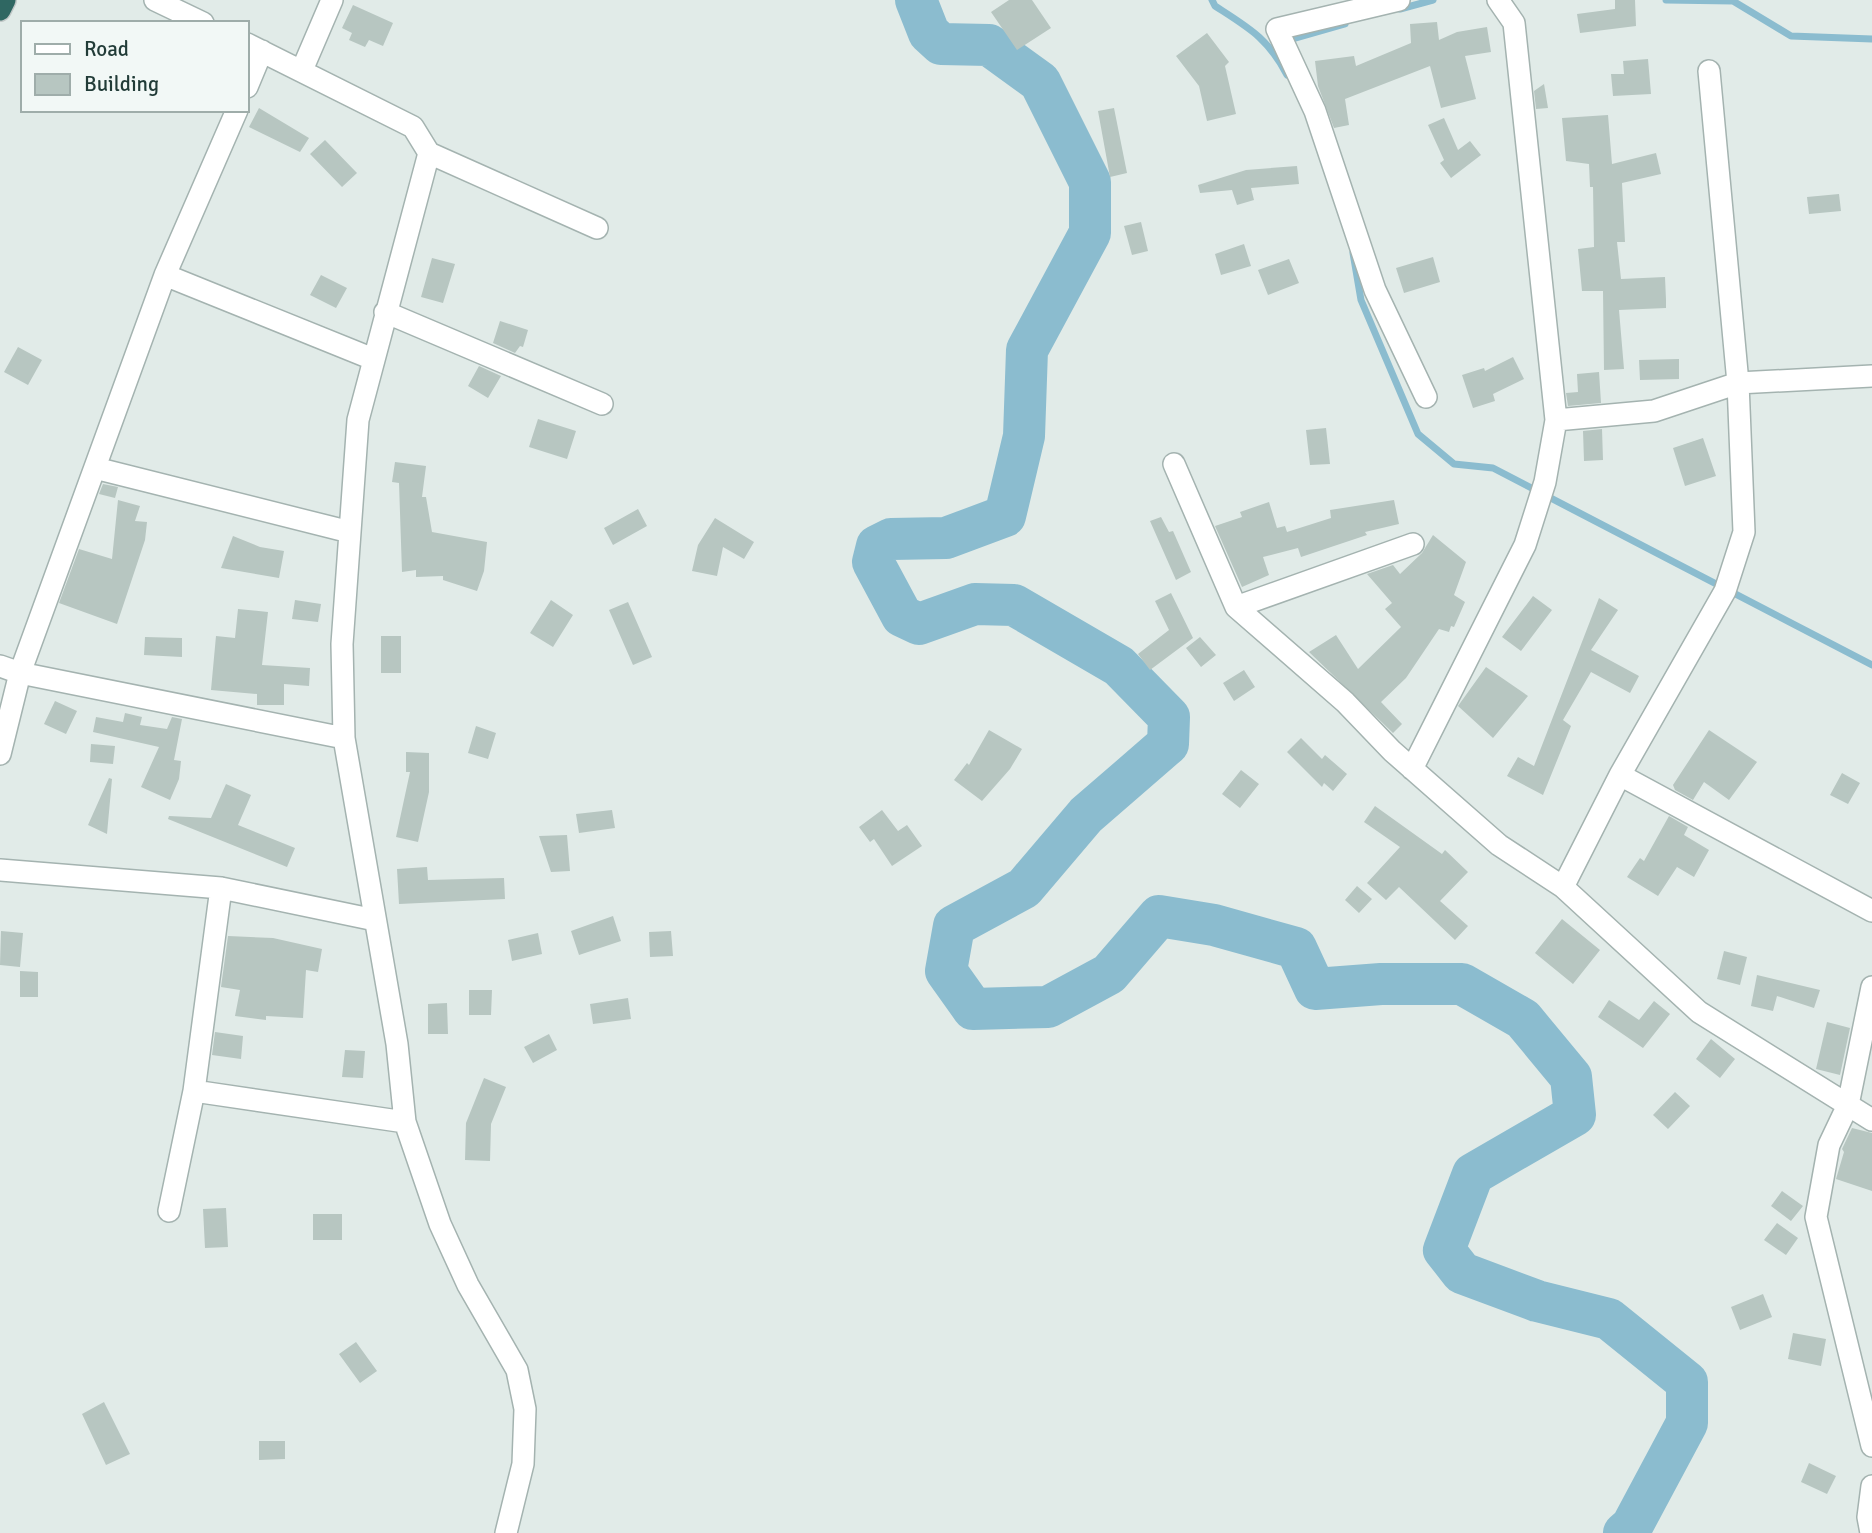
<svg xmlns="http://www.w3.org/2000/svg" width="1872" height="1533" font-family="Signika,sans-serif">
<rect width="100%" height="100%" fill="#e1ebe8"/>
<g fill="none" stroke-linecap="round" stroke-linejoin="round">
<path stroke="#8bbccf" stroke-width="7" d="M1212 0 1215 6C1249 28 1268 38 1287 75
M1666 0 1733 1 1791 36 1872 39
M1400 9 1433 0
M1296 38 1345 24
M1353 253 1361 300 1418 434 1454 464 1493 468 1872 665"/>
<path stroke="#8bbccf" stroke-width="42" d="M916 0 929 33 941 44 989 45 1040 82 1090 182V233L1027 350 1024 436 1005 516 946 538 891 539 877 546 873 562 902 616 919 624 975 604 1014 605 1119 666 1169 717 1168 744 1086 815 1024 888 954 926 946 971 973 1009 1048 1007 1109 974 1159 916 1214 925 1296 948 1315 989 1381 984H1462L1523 1019 1571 1077 1575 1115 1473 1174 1444 1250 1462 1273 1537 1301 1609 1319 1687 1382V1423L1632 1526 1624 1533"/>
</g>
<path fill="#b7c6c1" d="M1009 0H1032L1051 28 1017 50 991 12Z
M1615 0H1635L1636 26 1580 33 1577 14 1615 9Z
M353 5 393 23 383 46 369 40 365 47 349 40 352 33 342 28Z
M1437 22 1439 40 1457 32 1487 27 1491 52 1465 56 1476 99 1441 108 1430 66 1345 99 1349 125 1334 128 1318 86 1315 61 1354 56 1356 66 1411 43 1410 24Z
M1207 33 1229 62 1225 66 1236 114 1207 121 1199 86 1176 56Z
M1648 59 1651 94 1613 96 1611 74H1624L1623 61Z
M1544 84 1548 108 1536 109 1534 91Z
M259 108 309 138 300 152 249 127Z
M1114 108 1127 173 1110 177 1098 111Z
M1608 115 1612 164 1656 153 1661 174 1622 183 1625 242H1617L1621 279 1665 277 1666 300V308L1619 310 1624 369 1604 370 1603 291H1582L1578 249 1594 247 1593 187H1590L1589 164 1566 161 1562 118Z
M1444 118 1458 150 1470 141 1481 155 1451 178 1440 163 1444 160 1428 125Z
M325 140 357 173 342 187 310 154Z
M1297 166 1299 184 1251 188 1254 200 1237 205 1232 190 1200 193 1198 185 1246 170Z
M1839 194 1841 211 1809 214 1807 197Z
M1141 222 1148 251 1132 255 1124 226Z
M1244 244 1251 266 1221 275 1215 254Z
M1433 257 1440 282 1404 293 1396 268Z
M432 258 455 264 443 303 421 297Z
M1289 259 1299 283 1268 295 1258 270Z
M321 275 347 288 336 308 310 295Z
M500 321 528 330 523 347 520 346 515 353 493 343Z
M18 347 42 360 28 385 4 372Z
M1513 357 1524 379 1493 394 1495 401 1473 408 1462 375 1484 368 1485 371Z
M1679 359V379L1640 380 1639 360Z
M479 366 501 376 488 398 468 386Z
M1599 372 1601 403 1568 406 1566 393 1578 392 1577 374Z
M538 419 576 431 567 459 529 447Z
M1326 428 1330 464 1310 465 1306 430Z
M1602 429 1603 460 1584 461 1583 431Z
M1703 438 1716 476 1685 486 1673 448Z
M395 462 426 466 422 497H426L432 532 487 542 484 571 477 591 443 580V576L416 577V570L402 572 399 483 392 482Z
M103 484 118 487 115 498 99 494Z
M118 500 140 506 135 521 147 522 145 540 117 624 59 603 79 549 112 559Z
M1394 500 1399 524 1365 532 1367 535 1301 557 1298 548 1263 557 1269 575 1242 587 1215 526 1242 517 1240 512 1269 502 1277 528 1285 526 1287 532 1331 518 1330 510Z
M638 509 647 526 613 545 604 528Z
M1161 517 1169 532 1173 531 1191 572 1176 580 1150 521Z
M715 518 754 542 744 559 723 547 717 576 692 571 698 545Z
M1433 535 1466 562 1454 595 1465 602 1454 627 1451 626 1449 632 1439 629 1406 678 1381 702 1402 724 1393 733 1309 652 1336 635 1358 669 1401 627 1385 609 1392 603 1367 574 1393 565 1400 574 1422 553Z
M233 536 260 547 284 551 279 578 221 568Z
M1171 593 1193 638 1150 670 1138 654 1169 630 1155 601Z
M1533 596 1552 610 1521 651 1502 637Z
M1599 598 1618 610 1591 650 1639 676 1630 693 1591 672 1563 720 1571 726 1543 795 1507 776 1518 757 1534 766Z
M295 600 321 604 318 622 292 619Z
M551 600 573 615 553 647 530 633Z
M628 602 652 657 633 665 609 610Z
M238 609 268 612 262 665 310 668 309 686 284 684V705H257V694L211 690 216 636 235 638Z
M381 636H401V673H381Z
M145 637 182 638V657L144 655Z
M1200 637 1216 655 1201 667 1186 648Z
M1486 667 1528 696 1493 738 1458 706Z
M1244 670 1255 687 1234 701 1223 683Z
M55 701 77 711 66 734 44 724Z
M125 713 142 717 140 725 167 729 172 717 182 719 174 760 181 761 179 779 170 800 141 787 159 747 93 732 96 717 123 722Z
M476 726 496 733 488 759 468 753Z
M989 730 1022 749 1010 769 982 801 954 780 967 763 969 765Z
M1709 730 1757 762 1729 800 1704 782 1693 800 1675 790 1673 785Z
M1301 738 1322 759 1325 755 1347 774 1333 791 1324 783 1322 787 1287 752Z
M91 744 115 746 113 764 90 762Z
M406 752 429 753V792L418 842 396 837 410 772H406Z
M1241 770 1259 784 1240 808 1222 794Z
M1842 773 1860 783 1848 804 1830 795Z
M109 778 112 779 107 834 88 825Z
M226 784 251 795 238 825 295 848 287 867 168 819 169 816 211 818Z
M1375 806 1442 854 1445 850 1468 872 1440 901 1468 926 1455 940 1399 887 1386 900 1367 883 1400 847 1364 822Z
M612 810 615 828 579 833 576 814Z
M882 810 898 831 907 825 922 846 892 866 874 839 870 842 859 827Z
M1669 816 1688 827 1684 835 1709 850 1694 877 1677 867 1658 896 1627 877 1640 858 1644 861Z
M567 835 570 871 551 872 539 836Z
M427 867 428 880 504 878 505 899 399 904 397 869Z
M1357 886 1372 899 1359 913 1345 900Z
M613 916 621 941 579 955 571 931Z
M1562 919 1600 950 1573 984 1535 953Z
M1 931 23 933 20 967 0 965Z
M671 931 673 956 650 957 649 932Z
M538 933 542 954 512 961 508 940Z
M228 936 273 938 322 949 318 972 306 970 303 1018 266 1016V1020L235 1016 240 990 221 987Z
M1724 951 1747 957 1740 985 1717 979Z
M20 971 38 972V997H20Z
M1757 975 1820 990 1814 1008 1777 996 1773 1011 1751 1006Z
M469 990H492L491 1015H469Z
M628 998 631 1019 593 1024 590 1004Z
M1609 1000 1639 1020 1654 1001 1670 1014 1643 1048 1598 1017Z
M447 1003 448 1034H428V1004Z
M1827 1022 1850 1028 1840 1075 1816 1069Z
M215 1032 243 1036 241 1059 212 1055Z
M549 1034 557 1050 533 1063 524 1047Z
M1711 1039 1735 1059 1720 1078 1696 1059Z
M345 1050 365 1051 363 1078 342 1077Z
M484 1078 506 1087 491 1124 490 1161 465 1160 466 1123Z
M1675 1092 1690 1106 1668 1129 1653 1115Z
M1852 1128 1872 1133V1191L1836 1179 1844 1152 1842 1149Z
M1782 1191 1803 1206 1791 1221 1771 1206Z
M226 1208 228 1247 205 1248 203 1209Z
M313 1214H342V1240H313Z
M1777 1223 1798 1238 1786 1255 1764 1240Z
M1763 1294 1772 1317 1740 1330 1731 1307Z
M1793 1333 1826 1339 1821 1366 1788 1359Z
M356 1342 377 1371 360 1383 339 1354Z
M104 1402 130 1454 106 1465 82 1414Z
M259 1441H285V1459L259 1460Z
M1809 1463 1836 1476 1827 1494 1801 1482Z"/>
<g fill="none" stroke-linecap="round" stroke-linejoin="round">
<defs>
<path id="minor" d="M155 0 203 23
M1399 0 1277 29 1315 111 1375 290 1426 397
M247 44 413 127 429 153 358 420 342 644 344 738
M302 70 332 0
M247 87 262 51
M429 153 597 228
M165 275 373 359
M385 312 602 404
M1556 420 1654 411 1738 383 1872 376
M1174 464 1236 607 1345 702 1392 751 1499 845 1563 887 1699 1012 1872 1120
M95 468 350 532
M1236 607 1413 544
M0 666 20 673 344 738 397 1044 405 1122 440 1224 468 1285 517 1370 525 1409 523 1464 506 1533
M0 754 20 673 165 275 237 110
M1412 769 1525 545 1545 482 1556 420 1514 23 1498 0
M1620 775 1872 911
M0 870 221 888 375 920
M1563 887 1620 775 1725 591 1744 532 1738 383 1709 71
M1872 987 1848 1105 1829 1145 1816 1217 1872 1446
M194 1091 405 1122
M169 1211 194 1091 221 888
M1871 1533 1868 1517 1872 1486"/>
<path id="highway" d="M0 10 5 0"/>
</defs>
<use href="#minor" stroke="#a4b3b0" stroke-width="24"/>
<use href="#highway" stroke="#c1c8c7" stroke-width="24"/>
<use href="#minor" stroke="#fff" stroke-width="21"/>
<use href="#highway" stroke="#2f6762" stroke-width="21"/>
</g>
<rect x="21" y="21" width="228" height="91" fill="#f2f8f6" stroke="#9fadaa" stroke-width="2"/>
<rect x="35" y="44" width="35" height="10" fill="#ffffff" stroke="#9fadaa" stroke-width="2"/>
<text x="84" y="56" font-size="21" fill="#223c38">Road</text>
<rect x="35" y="74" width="35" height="21" fill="#b7c6c1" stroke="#9fadaa" stroke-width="2"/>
<text x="84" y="91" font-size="21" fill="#223c38">Building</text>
</svg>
